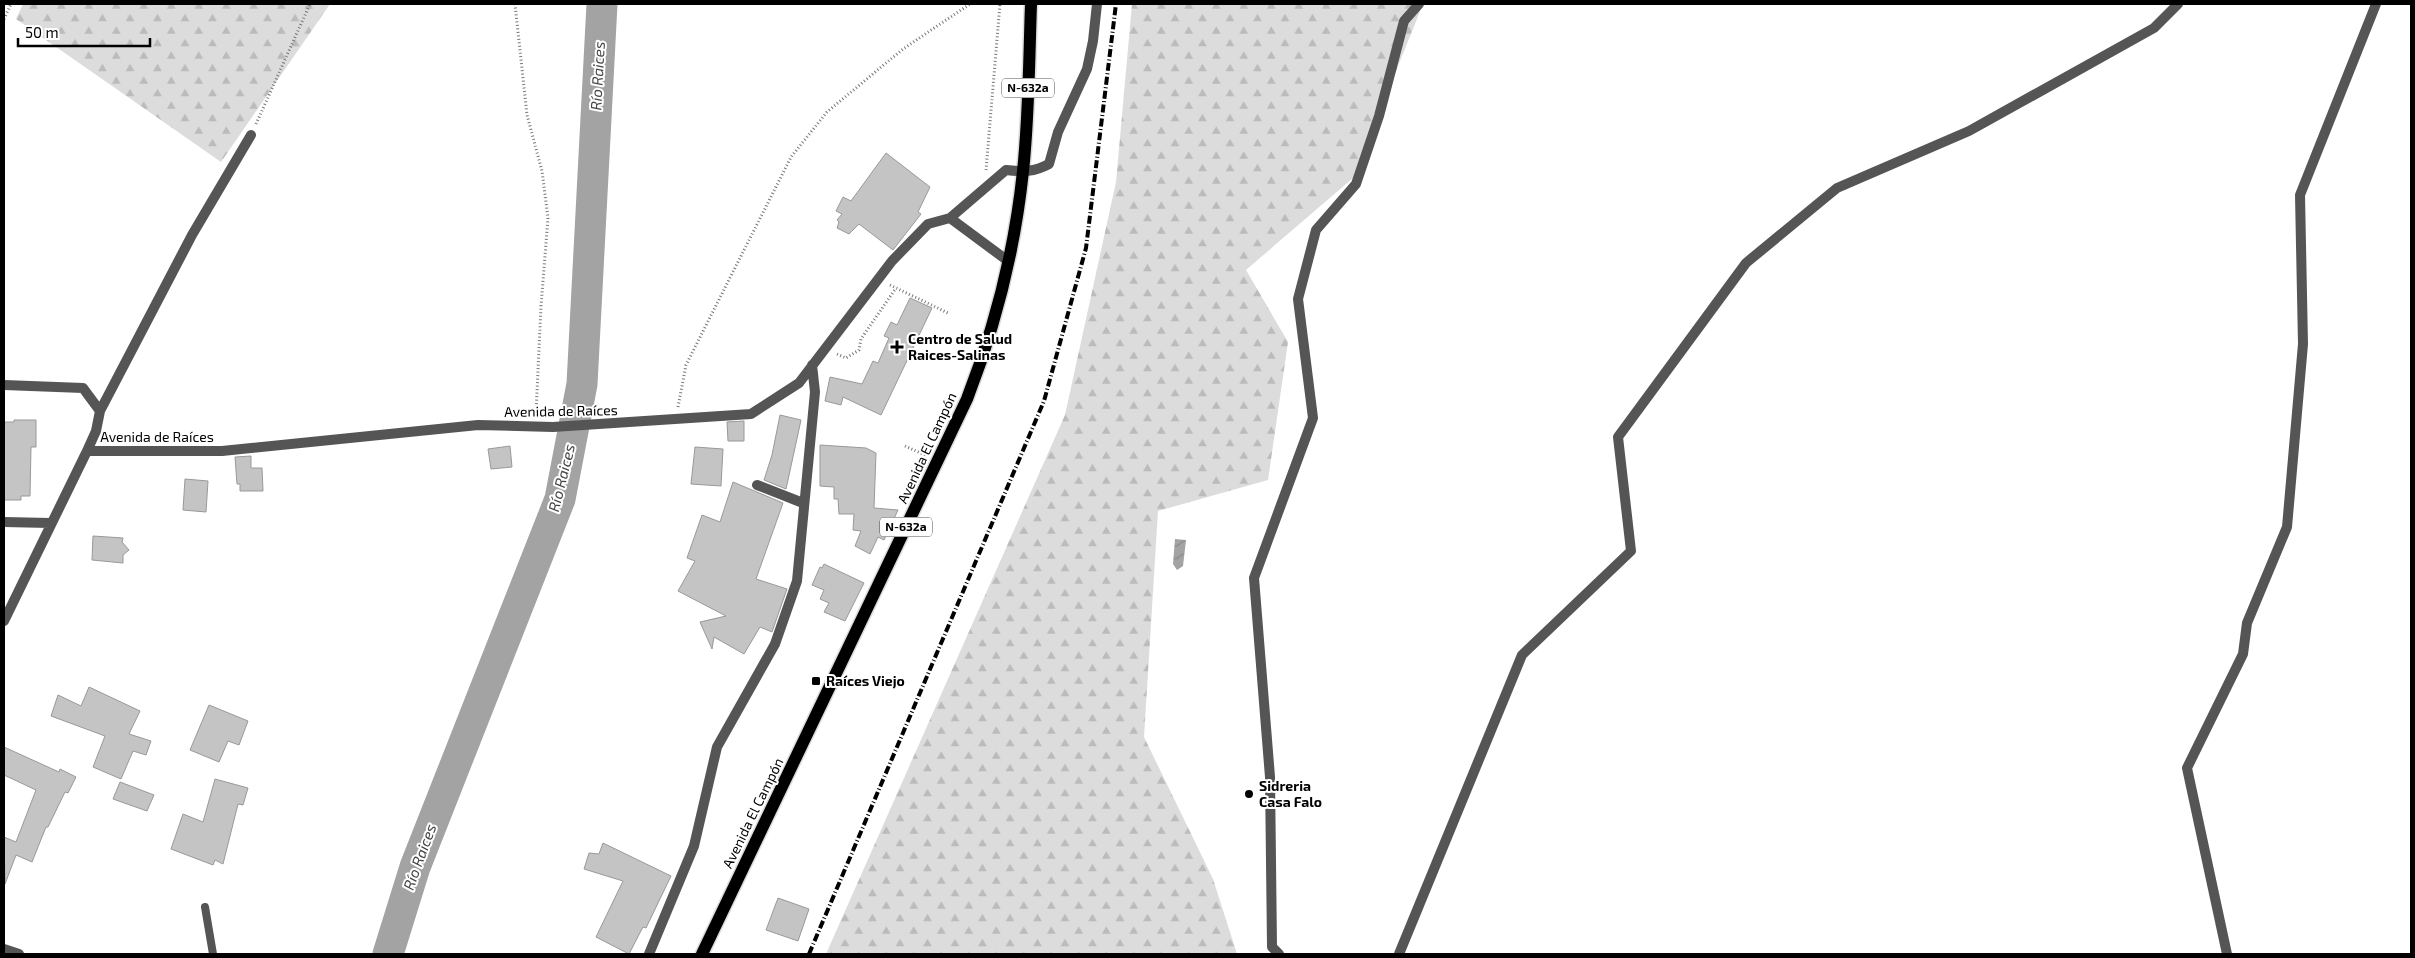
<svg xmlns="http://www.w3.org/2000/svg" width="2415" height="958" font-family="'Exo 2',sans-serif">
<defs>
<pattern id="forest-firs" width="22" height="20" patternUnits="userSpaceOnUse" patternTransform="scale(1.25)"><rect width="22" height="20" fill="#dcdcdc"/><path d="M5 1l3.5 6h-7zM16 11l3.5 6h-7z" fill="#bbb"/></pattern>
<pattern id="water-waves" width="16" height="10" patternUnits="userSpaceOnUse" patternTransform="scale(1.25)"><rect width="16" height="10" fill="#a3a3a3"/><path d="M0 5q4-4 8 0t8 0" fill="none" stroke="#8b8b8b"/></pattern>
</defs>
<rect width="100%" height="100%" fill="#fff"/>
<path fill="url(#forest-firs)" d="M23 4H330L221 162 16 19Z
M1132 4H1423L1353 178 1246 270 1288 342 1268 480 1158 511 1144 737 1213 879 1237 954H826L1065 415 1116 182Z"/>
<path fill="url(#water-waves)" d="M1175 539 1186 540 1183 566 1177 570 1173 564Z"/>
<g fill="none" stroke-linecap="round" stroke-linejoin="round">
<path stroke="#a3a3a3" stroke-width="31" d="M388 954 415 867 560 499 582 384 602 4"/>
</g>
<path fill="#c4c4c4" stroke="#999" d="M886 153 930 187 918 212 921 214 893 250 859 224 849 234 837 228 839 222 837 220 842 214 836 211 843 197 851 201Z
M910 298 932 308 881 415 843 397 841 405 825 401 830 377 862 384 873 361 878 363 889 338 884 336 891 322 897 325Z
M780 415 801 420 786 489 764 480 772 455Z
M14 420H36V447H31L30 496H21V500H4V422H14Z
M744 421V441H728L727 422Z
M820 445 866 448 876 453 874 508 898 510 884 540 878 537 870 554 855 546 861 531 853 530 854 514H839L838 499H834V487L820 486Z
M510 446 512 467 491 469 488 449Z
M695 447 723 449 721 486 691 484Z
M251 456V468H262L263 491H240V484H237L235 457Z
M185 479 208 481 206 512 183 510Z
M733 482 783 503 756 579 787 589 772 632 760 627 744 654 714 637 712 649 700 622 726 616 678 591 695 561 687 558 702 515 720 522Z
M93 536 123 538 122 542 129 550 123 555V563L92 560Z
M824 564 864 583 845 621 824 612 829 603 820 599 824 590 812 585 820 567 822 568Z
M89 687 140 711 129 734 151 741 146 755 133 751 121 779 93 767 105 736 51 716 58 695 81 706Z
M209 705 248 721 239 745 228 741 219 762 190 750Z
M4 747 59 772 60 769 76 777 68 793 65 792 48 827H46L32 862 16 855 5 884 4 837 16 842 36 790 4 775Z
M215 779 248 788 243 805 238 804 223 864 215 860 213 865 171 849 183 814 203 822Z
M120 782 154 795 147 811 113 799Z
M603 843 671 876 646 928 643 927 629 954 596 937 623 881 584 869 589 853 599 854Z
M778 898 809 909 798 941 766 930Z"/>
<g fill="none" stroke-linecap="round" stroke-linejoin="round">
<defs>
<path id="primary" d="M702 954 967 399C995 327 1015 248 1023 171 1029 116 1029 59 1031 4"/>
</defs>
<use href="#primary" stroke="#dbdbdb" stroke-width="15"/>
<path stroke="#777" stroke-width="3" stroke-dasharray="1 2.5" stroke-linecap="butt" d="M515 4 527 115 542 171 548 218 541 306 536 414
M4 19 11 4
M256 124 310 4
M986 170 1000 4
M890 285 948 313
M837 354 846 358 859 350 861 339 896 288
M678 407 686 365 791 157 827 112 903 49 970 4
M905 446 925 455"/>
<path stroke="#555" stroke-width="8" d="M205 907 213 954"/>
<path stroke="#555" stroke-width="10" d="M950 218 1008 261
M4 385 83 388 100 411 96 431 87 451 4 621
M100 411 192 235 251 135
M87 451H222L478 425 553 427 751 414 799 383 892 261 928 224 950 218 1006 170C1023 172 1034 172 1049 164L1058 132 1087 69 1093 41 1097 4
M757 485 803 503
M4 522 50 523
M4 949 19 954
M649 954 694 846 717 747 775 644 797 581 815 392 812 365
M1279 954 1272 947 1270 777 1254 578 1313 418 1298 299 1316 230 1356 184 1379 116 1404 21 1419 4
M1399 954 1522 655 1631 551 1618 437 1746 263 1837 188 1969 131 2154 28 2178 4
M2227 954 2187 768 2243 654 2247 623 2287 527 2303 344 2300 195 2376 4"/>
<use href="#primary" stroke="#000" stroke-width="12"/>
<path stroke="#000" stroke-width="4" stroke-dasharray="8 2.5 1 2.5" stroke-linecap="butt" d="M809 954 1044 401 1086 248 1116 4"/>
</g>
<g fill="#000" stroke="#fff" stroke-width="2">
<path d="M894.5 339.5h5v5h5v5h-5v5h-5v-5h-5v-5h5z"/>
<rect x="811" y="676" width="10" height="10" rx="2.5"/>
<circle cx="1249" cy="794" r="5"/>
</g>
<g text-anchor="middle" stroke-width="4" stroke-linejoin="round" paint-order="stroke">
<g fill="#fff" stroke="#4c4c4c" stroke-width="1">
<rect x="1002" y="78.5" width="52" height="19" rx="4"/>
<rect x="880" y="517.5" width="52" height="19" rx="4"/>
</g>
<g font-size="12" font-weight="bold" fill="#000">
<text x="1028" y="92">N-632a</text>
<text x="906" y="531">N-632a</text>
</g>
<g font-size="14" font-weight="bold" fill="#000" stroke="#fff" text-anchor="start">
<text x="908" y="344">Centro de Salud<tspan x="908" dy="16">Raices-Salinas</tspan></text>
<text x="826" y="686">Raíces Viejo</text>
<text x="1259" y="791">Sidreria<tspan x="1259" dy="16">Casa Falo</tspan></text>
</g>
<g font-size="14" fill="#000" stroke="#fff">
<text transform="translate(561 411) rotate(-1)" y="5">Avenida de Raíces</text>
<text x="157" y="442">Avenida de Raíces</text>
<text transform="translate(927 448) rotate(-65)" y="5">Avenida El Campón</text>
<text transform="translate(753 813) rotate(-64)" y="5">Avenida El Campón</text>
</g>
<g font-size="15" font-style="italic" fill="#444" stroke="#fff">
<text transform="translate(598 76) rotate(-87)" y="5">Río Raices</text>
<text transform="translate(562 478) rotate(-76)" y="5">Río Raices</text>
<text transform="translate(420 857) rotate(-70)" y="5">Río Raices</text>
</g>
</g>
<rect width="2415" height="958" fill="none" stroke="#000000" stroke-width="10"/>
<path d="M18 38v8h132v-8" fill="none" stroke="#000000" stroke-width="2.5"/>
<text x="25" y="38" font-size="15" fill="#000000" stroke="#ffffff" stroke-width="4" paint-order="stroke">50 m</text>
</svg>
